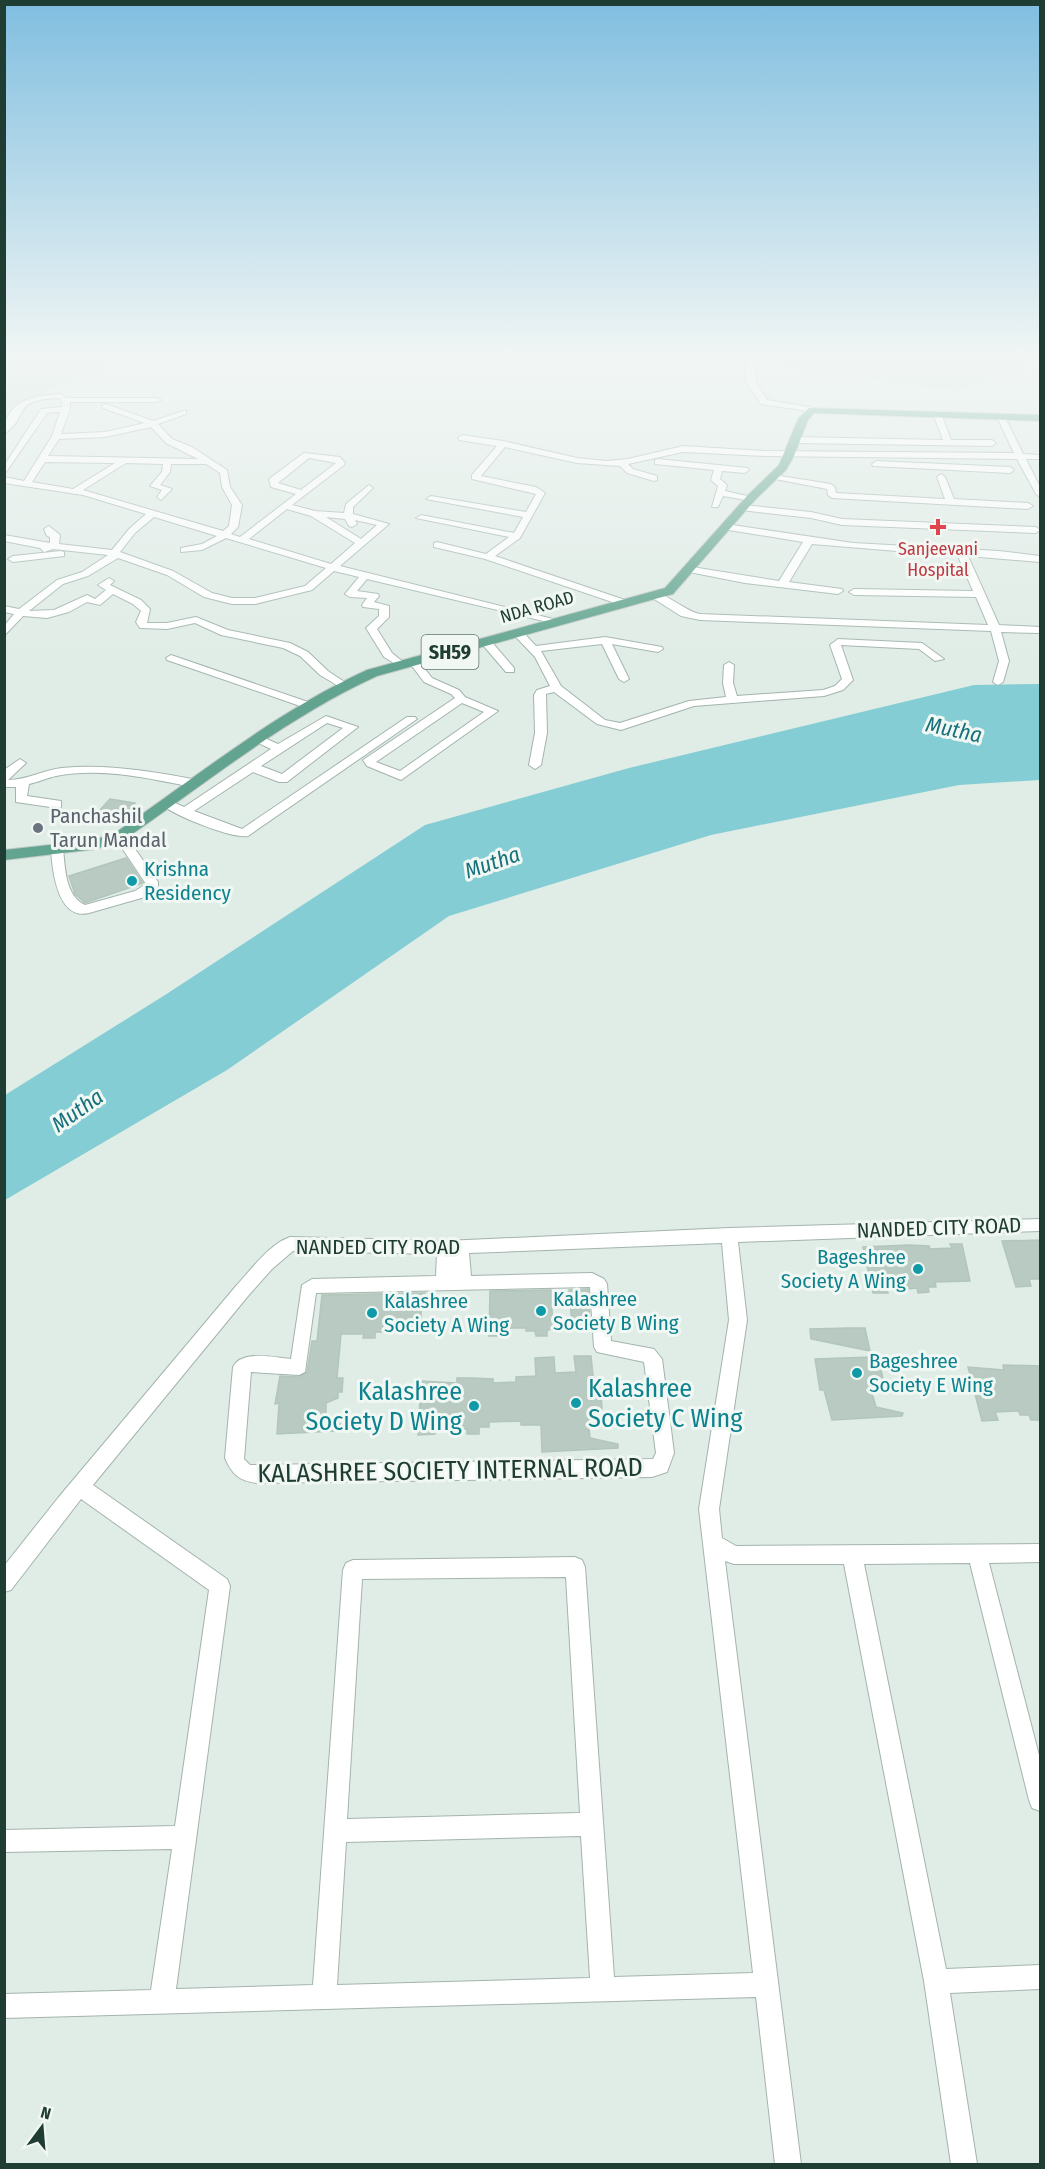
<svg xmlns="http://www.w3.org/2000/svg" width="1045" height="2169" font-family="'Fira Sans Condensed',sans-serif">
<rect width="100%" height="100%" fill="#e0ece6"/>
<path fill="#cedcd5" d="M5 358H123L5 410Z
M724 358H1040V362L955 391Z"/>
<path fill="#85cdd4" d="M1040 684V780L959 785 711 835 449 916 227 1070 5 1200V1095L165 995 425 825 629 768 974 685Z"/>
<path fill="#b8cac1" stroke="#b2c6bc" stroke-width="1.5" d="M110 799 135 803 126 815 100 810Z
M126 858 143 883 85 903 75 894 69 876Z
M1041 1240V1279H1029L1031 1286 1016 1287 1002 1241Z
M950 1244H962L970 1281 935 1282 936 1287H928L929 1292 918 1293 917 1288 908 1289 907 1285H886L888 1293H873L863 1247 909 1245 929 1246 930 1249 952 1248Z
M588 1289 590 1324H572L569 1290Z
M551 1290 553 1329 547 1330V1336H536L535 1331H526V1328H505V1336H489L490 1291Z
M425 1293V1302H421V1326L384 1327V1332H375V1338H363L364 1334H341L337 1378H343L342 1392H338V1398L326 1403V1421L353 1427V1430L277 1434 279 1403 275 1404 280 1376 299 1377 307 1372 312 1341H317L322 1295Z
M848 1328H865L870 1351 811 1339 810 1329Z
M574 1356H591L595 1395H601L602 1409H598L599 1415 588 1420 590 1438 618 1444V1448L542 1452 541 1425H521V1421L489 1422V1427H479V1434H467V1429H458V1425H435V1434L418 1435 421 1381 457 1383V1378H471L493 1379V1383L516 1382V1377L536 1376 535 1358 554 1357 555 1373 576 1372Z
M872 1357 874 1365H880L883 1379H880L881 1385 871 1390 876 1407 903 1413 902 1416 832 1420 824 1390H820L815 1359Z
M1003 1365 1041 1366V1420H1031L1029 1415H1020L1019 1411 995 1412 998 1420 982 1421 968 1367 1004 1370Z"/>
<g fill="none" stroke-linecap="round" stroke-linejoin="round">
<defs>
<path id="street" d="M61 394 66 398H157L161 400 157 402H70V409L61 434 105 432 145 423 103 408 102 406 106 404 153 421 186 410V414L158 424 172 439 192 447 227 470 230 487 242 505 238 527 231 534 240 537 296 494 271 487 269 479 304 453 340 457 345 463 344 465 292 505 315 511 344 513 346 504 369 485 373 488 353 507V514L389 524 340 566 561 621 556 624 367 579 357 591 378 594 379 596 374 602 389 606V617L377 629 392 653 407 665 402 668 384 657 366 628 379 616V609L363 607 362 605 367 598 350 597 345 594 359 577 334 571 312 590 255 604H232L204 597 167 575 118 558 88 576 63 584 29 611 54 610 87 595 95 599 106 590 98 585 109 578 114 581 110 585 141 600 150 609 147 623H167L196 617 228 630 290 643 308 652 328 671 349 685 340 687 320 675 300 656 283 648 221 635 195 623 167 629 140 628 136 622 141 611 133 604 113 594 100 605 87 602 69 612 47 618 23 616 4 636V626L14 614 4 612V606L19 609 57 580 82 572 108 555 53 549 44 552 40 548 4 541V535L50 543V537L47 536 44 529 49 526 60 535 59 544 112 550 129 529 146 514 83 495 4 483V477L24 481 52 436 60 412 47 413 4 475V466L41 409 62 407 63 404 59 398C9 400 32 415 4 434 4 401 34 395 61 394ZM151 427 166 443 198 459 48 456 59 439 105 437ZM309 458 336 463 301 490 278 483ZM45 462 115 463 73 489 32 482ZM126 463 163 464 162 472 150 486 162 490 157 497 161 500 172 489 160 485 170 472 171 464H206L220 473 222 487 232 505 229 526 223 531 83 490ZM287 509 311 516 355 543 331 564 249 539ZM154 517 217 536 202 544 181 548V552L202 550 226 538 326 568 305 586 255 598H232L212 593 173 571 120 552 135 533ZM326 517 345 519 349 526 352 527 357 524 355 520 377 525 361 539Z
M937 411 941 413 951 440H992L996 443 992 446 796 443 792 440 796 437 943 440 933 413Z
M1001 415 1005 417 1023 454 1040 455V459H1026L1040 487V497L1036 494 1017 459 765 456 683 452 628 464 633 469 657 476V480L654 481 627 473 620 466 577 463 505 447 481 476 536 487 545 493 520 538 495 556 628 601 629 603 624 606 485 559 434 547V543L437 542 486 554 509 537 416 518 421 515 514 533 523 517 426 499 431 496 526 512 536 494 472 479V475L497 446 459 440 458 438 462 435 503 441 577 458 606 461 628 459 683 446 765 451 1014 453 997 417Z
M658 459 748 468 749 470 745 473 722 471 720 479 727 485 725 491 756 498 752 501 723 496 718 507H712L718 486 711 480 714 470 655 464V460Z
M876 461 1010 467 1014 470 1010 473 873 466 872 464Z
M941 474 945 477 954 499 1028 503 1033 506 1028 509 832 498 828 495 827 489 770 478 774 475 831 484 835 487 836 493 945 499 937 477Z
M744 505 811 512 842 519 1036 527 1040 530 1036 533 842 525 811 518 741 510V506Z
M726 524 853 543 999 551 1040 556V562L968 556 999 625 1040 627V633L1001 632 1009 661 1003 682 998 685 993 682 999 661 991 631 700 620 681 616 651 597V593C665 591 684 611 700 614L988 625 976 597 854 595 849 592 854 589 973 591 958 556 812 544 789 582 842 589 843 591 838 594 745 583 689 572 687 570 692 567 779 581 803 542 723 529V525Z
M61 551 64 552V556L13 562 8 559 13 556Z
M514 631H522L536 646 605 637 662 647 663 649 658 652 612 644 629 679 624 682 619 679 602 644 541 651 561 686 605 720 620 723 689 701 726 697 723 683 724 665 729 662 734 665 733 683 737 696 823 690 835 686 842 679 830 645 838 639 922 643 944 659 935 661 919 649 841 645 853 680 843 690 824 696 694 706 621 730 597 724 554 692 546 694 547 733 541 765 535 769 529 765 535 733 534 695 537 690 550 686 535 657 514 635Z
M482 640H490L514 668V672H506L482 644Z
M171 655 311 703 313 705 311 707H303L167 660 166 658Z
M414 659 418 660 432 678 459 690 465 697 498 711 401 780 367 766 363 760 455 698 451 694 424 682 409 662ZM462 703 484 712 400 771 376 762Z
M326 716 358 727 287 782H279L253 772 194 811 242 829 407 717H415L417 719 248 836C232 839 172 815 160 803L166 799 184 807 271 749 254 741V737H262L278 744ZM327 723 343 728 282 774 261 766Z
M20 759 26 763 8 780C27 780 43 770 62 768 106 764 149 771 192 779L198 783 192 787C149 778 100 767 56 776 47 778 38 782 29 784L27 796 61 801V807L57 808 16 802V787H4V770Z
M120 832 124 833 158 882V886L145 897 89 913C57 921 52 868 51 848L57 844 63 848C65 867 65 896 85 905L135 891 146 884 114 836Z
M1040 1219V1231L738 1242 747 1320 719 1509 722 1538 736 1546 1040 1544V1562L989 1563 1040 1759V1811L1032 1808 1029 1800 970 1563 864 1564 946 1969 1040 1965V1989L950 1993 977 2164H951L924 1981 844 1564H734L725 1561 801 2164H775L756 1997 4 2018V1994L151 1990 172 1849 4 1852V1830L175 1826 209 1590 81 1499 11 1590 4 1592V1566L58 1498 236 1286C251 1270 268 1245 290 1237L446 1241 729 1228ZM722 1243 729 1320 699 1509 753 1973 614 1977 585 1567 582 1560 575 1557 353 1560 346 1563 343 1570 313 1985 176 1989 230 1586 227 1579 93 1485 248 1296 272 1269 293 1251 437 1254 436 1276 312 1279 302 1285 291 1359C275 1358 242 1349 233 1367L225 1458C232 1474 239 1481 257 1483L652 1477 667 1472 674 1453 662 1359 654 1349 611 1341 607 1284 604 1279 592 1273 471 1276 469 1253ZM590 1287 594 1347 597 1352 644 1362 656 1453 653 1459 257 1465H250L244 1459 251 1372 299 1375 305 1372 316 1293ZM566 1577 580 1813 347 1819 362 1579ZM581 1836 590 1978 337 1985 346 1842Z"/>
<path id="secondary" d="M745 358H755L756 382 767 400 815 408V412L761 404 746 382Z"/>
<path id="primary" d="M809 408 1040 415V421L814 413 808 420 794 456 786 470 755 500 673 594 377 676C285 718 208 782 125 839L96 849 4 860V850L94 840 115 833C198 776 275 712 367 670L665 588 747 496 779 465 798 419Z"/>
</defs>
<use href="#street" stroke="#a3b4ad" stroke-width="2"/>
<use href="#secondary" stroke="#9eb8ad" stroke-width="2"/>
<use href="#primary" stroke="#c1c9c6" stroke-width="2"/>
<use href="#street" fill="#fff" fill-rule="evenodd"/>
<use href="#secondary" fill="#fff" fill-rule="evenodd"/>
<use href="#primary" fill="#62a48f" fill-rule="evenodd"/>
</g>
<linearGradient id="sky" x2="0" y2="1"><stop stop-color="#80bee0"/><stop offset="0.54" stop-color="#f1f6f4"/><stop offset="1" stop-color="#f1f6f4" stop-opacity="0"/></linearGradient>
<rect width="1045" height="662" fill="url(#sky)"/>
<path fill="#e0444e" stroke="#f1f8f4" stroke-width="2" d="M935 518h6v6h6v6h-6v6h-6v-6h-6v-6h6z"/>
<circle fill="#6b7280" stroke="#f1f8f4" stroke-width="2" cx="38" cy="828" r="6"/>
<g fill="#0f9aa8" stroke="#f1f8f4" stroke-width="2">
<circle cx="132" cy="881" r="6"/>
<circle cx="918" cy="1269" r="6"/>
<circle cx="541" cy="1311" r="6"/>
<circle cx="372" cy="1313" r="6"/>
<circle cx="857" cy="1373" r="6"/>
<circle cx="576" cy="1403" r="6"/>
<circle cx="474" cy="1406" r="6"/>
</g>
<g text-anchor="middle" stroke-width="6" stroke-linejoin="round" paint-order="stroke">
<g font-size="18" fill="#be3a42" stroke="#f1f8f4">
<text x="938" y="555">Sanjeevani<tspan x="938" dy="21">Hospital</tspan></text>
</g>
<g font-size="18" fill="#203d33" stroke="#f1f8f4">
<text transform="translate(537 607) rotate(-16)" y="6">NDA ROAD</text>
</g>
<rect fill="#f1f8f4" stroke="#5f756d" stroke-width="1.5" x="421.5" y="635" width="57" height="34" rx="4.5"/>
<g font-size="20" font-weight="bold" fill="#203d33">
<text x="450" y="659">SH59</text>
</g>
<g font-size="21" fill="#5b616d" stroke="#f1f8f4" text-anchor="start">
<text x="50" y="823">Panchashil<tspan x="50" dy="24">Tarun Mandal</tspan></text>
</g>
<g font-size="21" fill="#0d838f" stroke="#f1f8f4" text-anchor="start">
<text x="144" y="876">Krishna<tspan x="144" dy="24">Residency</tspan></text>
<text x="906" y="1264" text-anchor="end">Bageshree<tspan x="906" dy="24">Society A Wing</tspan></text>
<text x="553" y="1306">Kalashree<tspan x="553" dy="24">Society B Wing</tspan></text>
<text x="384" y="1308">Kalashree<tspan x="384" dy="24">Society A Wing</tspan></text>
<text x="869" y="1368">Bageshree<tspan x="869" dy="24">Society E Wing</tspan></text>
</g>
<g font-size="21" fill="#203d33" stroke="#f1f8f4">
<text transform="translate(939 1228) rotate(-2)" y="7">NANDED CITY ROAD</text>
<text x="378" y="1254">NANDED CITY ROAD</text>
</g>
<g font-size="22" font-style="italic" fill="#17717c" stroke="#f1f8f4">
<text transform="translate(954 729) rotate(12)" y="8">Mutha</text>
<text transform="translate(492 862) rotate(-19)" y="8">Mutha</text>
<text transform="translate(77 1110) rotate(-35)" y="8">Mutha</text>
</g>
<g font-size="26" fill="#0d838f" stroke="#f1f8f4" text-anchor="start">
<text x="588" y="1397">Kalashree<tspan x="588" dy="30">Society C Wing</tspan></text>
<text x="462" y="1400" text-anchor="end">Kalashree<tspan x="462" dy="30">Society D Wing</tspan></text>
</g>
<g font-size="26" fill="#203d33" stroke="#f1f8f4">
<text transform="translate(450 1470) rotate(-1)" y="9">KALASHREE SOCIETY INTERNAL ROAD</text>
</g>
</g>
<rect width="1045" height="2169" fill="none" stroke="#203d33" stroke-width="12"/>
<g transform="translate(42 2127) rotate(16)" stroke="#f1f8f4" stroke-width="4.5" paint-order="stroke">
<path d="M0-4.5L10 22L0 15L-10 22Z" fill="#203d33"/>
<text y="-9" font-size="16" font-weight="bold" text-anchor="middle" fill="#203d33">N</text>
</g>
</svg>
